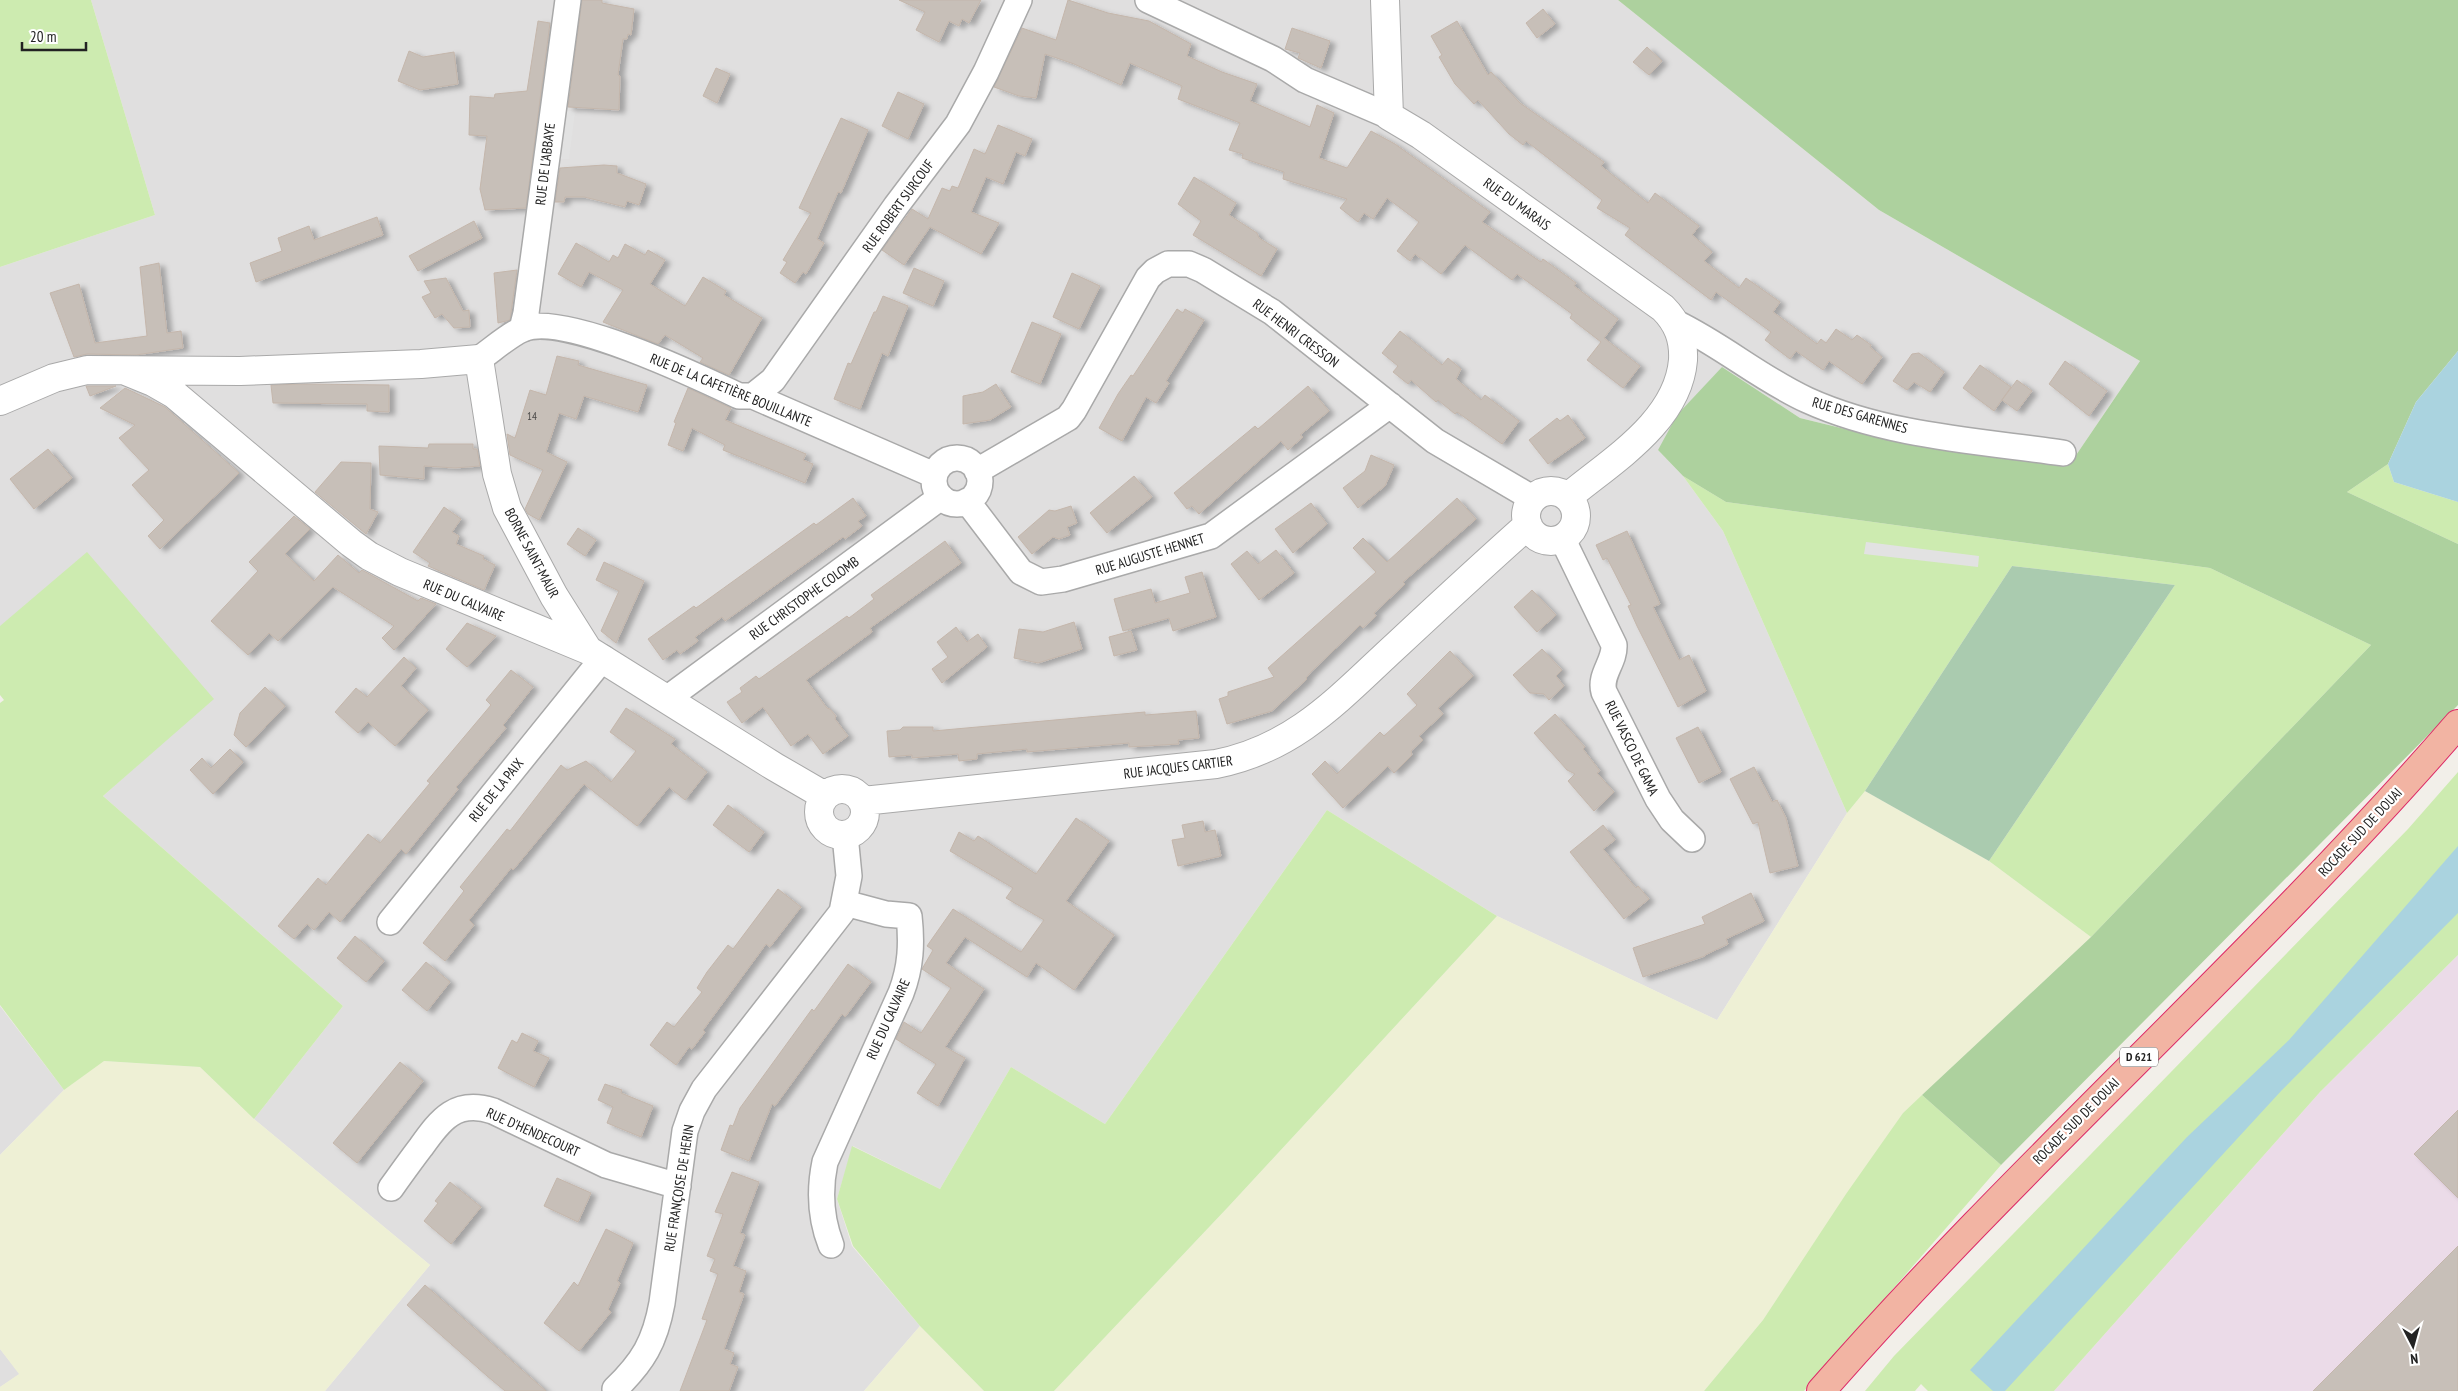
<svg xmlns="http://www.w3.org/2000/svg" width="2458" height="1391" font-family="'PT Sans Narrow',sans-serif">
<defs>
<filter id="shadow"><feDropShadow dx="5.5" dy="3" stdDeviation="2.5" flood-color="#0004"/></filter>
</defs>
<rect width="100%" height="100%" fill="#f2efe9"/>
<path fill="#e0dfdf" d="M91 0H1618L1879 210 2140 361 2070 464 1886 439 1800 418 1722 367 1658 450 1683 476 1723 531 1847 813 1717 1020 1497 916 1327 810 1105 1124 1011 1067 940 1189 853 1146 837 1199 852 1246 920 1326 864 1391H325L430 1265 254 1119 343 1006 103 796 213 698 0 626V267L155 215Z
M0 1006 64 1090 0 1155Z
M0 1349 20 1374 0 1387Z"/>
<path fill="#ebdbe8" d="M2458 955V1391H2054L2320 1092Z"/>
<path fill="#eef0d5" d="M1865 791 1989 861 2091 937 1903 1113 1763 1320 1704 1391H1054L1229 1206 1497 916 1717 1020 1847 813Z
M103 1061 200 1067 254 1119 430 1265 325 1391H0V1387L19 1374 0 1349V1155L64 1090Z
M920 1326 984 1391H864Z"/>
<path fill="#cdebb0" d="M0 0H91L155 215 0 267Z
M2388 464 2394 482 2458 502V544L2347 492Z
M1683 476 1726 502 2210 568 2371 645 2091 937 1989 861 2175 585 2012 566 1865 791 1847 813 1723 531Z
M87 552 214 699 103 796 343 1006 254 1119 200 1067 104 1061 64 1090 0 1005V703L4 700 0 695V626Z
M2458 772V955L2320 1092 2054 1391H1928L1921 1384 1915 1391H1865L1894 1356 2408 829Z
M1327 810 1497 916 1229 1206 1054 1391H984L920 1326 853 1246 837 1199 852 1146 940 1189 1011 1067 1105 1124Z
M1922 1095 2001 1165 1804 1391H1704L1763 1320 1846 1194 1903 1113Z"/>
<path fill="#add19e" d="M1618 0H2458V351L2416 402 2388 464 2347 492 2458 544V705L2001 1165 1922 1095 2091 937 2371 645 2210 568 1726 502 1683 476 1658 450 1677 415 1722 367 1800 418 1886 439 2070 464 2140 361 1879 210Z"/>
<path fill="#aacbaf" d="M2012 566 2175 585 1989 861 1865 791Z"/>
<path fill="#e2e2e2" d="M558 109 575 112 569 159H552Z
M1866 542 1979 556 1978 567 1864 554Z"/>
<path fill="#aad3df" d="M2458 351V502L2394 482 2388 464 2416 402Z
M2458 846V913L2282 1090 2005 1391H1993L1970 1370 2187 1137 2289 1040Z"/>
<path fill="#c7bfb8" stroke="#c4b6ab" filter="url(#shadow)" d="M582 0H602V3L634 9 631 35 628 34 627 39H623L618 75 620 76 619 110 568 107Z
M899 0H981L969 23 962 19 959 26 949 21 939 42 916 30 925 12Z
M1068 0 1108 13 1149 21 1191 44 1187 56 1222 72 1257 84 1250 101 1310 127 1317 105 1334 113 1319 158 1347 168 1371 131 1395 144 1490 212 1482 222 1541 262 1543 259 1576 283 1574 286 1618 319 1604 338 1640 366 1623 388 1587 360 1601 342 1570 318 1572 314 1517 274 1512 280 1465 245 1441 274 1415 254 1410 261 1397 251 1419 222 1387 198 1373 219 1364 213 1358 222 1340 208 1347 199 1283 179 1284 172 1242 158 1243 154 1229 150 1240 123 1178 99 1182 86 1130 63 1121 85 1074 64 1045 54 1036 98 1019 96 994 87 1022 28 1056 40Z
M1543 9 1555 24 1537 38 1526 23Z
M538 21 550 23 526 208 485 210 480 189 487 136 469 135 470 96 494 98 495 94 527 91Z
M1457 21 1488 75 1491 72 1520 103 1604 162 1601 166 1648 203 1655 193 1699 226 1692 235 1712 252 1704 261 1739 288 1746 278 1780 302 1773 312 1817 344 1821 339 1826 343 1836 329 1852 340 1857 335 1871 345 1870 347 1882 357 1862 384 1829 361 1823 370 1796 351 1790 359 1765 340 1771 332 1716 292 1711 300 1625 235 1630 228 1597 208 1602 200 1526 141 1523 145 1509 134 1478 100 1474 104 1455 84 1439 57 1442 55 1431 36Z
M1292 28 1330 41 1321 68 1298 58 1300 53 1285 49Z
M1647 47 1662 61 1649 75 1633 62Z
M409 51 423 57 454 52 458 84 420 90 398 81Z
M716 68 730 74 717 103 703 96Z
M898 92 924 104 908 139 882 126Z
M841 118 868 130 841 193 838 192 817 239 824 243 806 274 803 272 795 283 780 273 787 262 783 260 811 213 799 208Z
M998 125 1032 139 1025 156 1016 152 1003 184 986 177 971 212 999 223 981 254 930 227 904 265 882 250 912 209 928 219 942 188 950 191 952 186 958 188 974 149 985 154Z
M604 165 617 166V173L646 184 639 205 627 201 625 207 584 197H565L564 202H555L560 168Z
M1194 177 1236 203 1229 215 1257 233 1259 238 1277 249 1261 276 1193 235 1201 221 1178 204Z
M377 217 383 235 256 282 250 263 282 251 278 238 309 226 314 240Z
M474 221 482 238 418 271 409 256Z
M576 243 609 262 613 255 618 258 625 244 645 255 648 250 665 260 650 284 685 306 703 277 726 291 724 295 762 318 729 375 700 362 703 358 665 335 658 344 603 322 623 290 589 272 581 287 558 274Z
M159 263 167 333 181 331 183 348 136 355 87 354 74 357 50 293 79 284 95 343 147 336 140 267Z
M914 268 944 281 933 306 903 293Z
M517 270 510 320 498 323 494 273Z
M1072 273 1100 286 1079 329 1053 317Z
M446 278 463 311 469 310 470 327 454 328 442 314 435 318 422 297 431 293 424 281Z
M883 296 908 306 888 356 882 353 860 409 834 399 848 363 851 364 874 312H876Z
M1177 309 1183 313 1185 309 1204 320 1166 381 1169 383 1156 403 1146 397 1122 441 1099 428 1118 394 1131 375 1133 376Z
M1032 322 1061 334 1040 384 1011 372Z
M1400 331 1442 365 1448 358 1461 369 1456 379 1481 400 1485 395 1519 421 1502 444 1457 412 1455 414 1438 400 1436 402 1411 380 1408 384 1393 372 1398 366 1382 353Z
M1919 353 1944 372 1930 392 1914 382 1907 390 1893 381 1912 354Z
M557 356 579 361 578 365 647 385 638 412 584 396 576 419 559 413 546 452 567 462 539 520 528 514 525 509 543 470 510 455 507 434 515 438 530 390 546 395Z
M2065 361 2107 391 2089 416 2049 384Z
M1980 365 2011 387 1994 411 1963 388Z
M2017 380 2032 391 2017 411 2002 400Z
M305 384 389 385V412L367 411V404L273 403 271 385Z
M996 384 1011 407 990 420 963 424V396L983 392Z
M86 386H116L90 396Z
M1308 386 1329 411 1300 435 1303 437 1288 450 1281 441 1199 514 1192 506 1187 509 1174 493 1255 426 1258 429Z
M125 388 165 407 239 473 160 549 148 536 164 520 132 485 149 470 119 438 135 425 100 408Z
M688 388 731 408 725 420 806 454 803 460 813 464 805 483 723 450 725 445 692 428 683 451 668 445 676 423 674 422Z
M1568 415 1585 438 1548 464 1529 440 1557 418 1560 421Z
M429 444H473V449H477L480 466 455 468 424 466V479L380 475 379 446 428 448Z
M48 449 72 478 34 509 10 479Z
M1371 455 1394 465 1385 486 1358 508 1343 488 1365 471Z
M341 462 371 463 370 509 378 512 366 534 315 492Z
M1134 476 1152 497 1107 533 1090 513Z
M853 498 866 516 858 521 862 526 845 539 843 537 725 621 722 617 695 637 698 641 680 654 677 650 663 660 648 639 694 606 696 608 814 523 816 525Z
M1457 498 1476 519 1403 582 1405 584 1374 613 1376 616 1363 628 1360 625 1311 672 1306 678 1307 679 1272 711 1227 724 1219 699 1228 696V692L1274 677 1268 668 1376 572 1353 548 1363 538 1387 562Z
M1311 503 1327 524 1293 553 1275 529Z
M1071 506 1077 523 1067 527 1070 535 1059 539 1053 537 1032 554 1018 537 1049 510 1055 511Z
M444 507 461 519 452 532 459 536 456 544 484 556 483 559 495 565 484 590 428 566 430 563 413 552Z
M294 516 310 529 285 554 314 581 338 555 359 573 362 570 418 601 421 598 436 604 394 650 382 638 394 626 333 587 278 641 269 633 248 655 211 621 258 571 249 562Z
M578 528 596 540 585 556 567 544Z
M1627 531 1660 604 1653 607 1679 660 1689 655 1706 691 1678 707 1637 626 1628 606 1631 605 1607 558 1603 560 1596 545Z
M945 541 961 563 870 628 872 632 806 680 827 708 830 709 836 716 835 719 848 736 823 754 808 734 791 746 763 707 742 723 727 702 742 692 740 688 756 676 759 679 847 616 849 618 874 599 871 595Z
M1276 550 1294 573 1259 600 1231 564 1247 551 1258 564Z
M604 562 644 581 616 643 601 631 619 591 596 580Z
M1202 572 1216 617 1173 631 1169 618 1123 631 1114 599 1151 589 1155 603 1190 593 1185 577Z
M1532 590 1556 615 1537 632 1514 607Z
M1074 622 1082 649 1038 663 1014 658 1019 629 1043 632Z
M467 623 496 636 467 667 446 649Z
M956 627 967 642 978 634 987 647 942 683 932 669 948 657 937 642Z
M1131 631 1137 650 1114 656 1109 637Z
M1542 649 1562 670 1556 676 1564 686 1549 700 1544 694 1530 693 1513 675Z
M1450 651 1473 676 1438 708 1443 714 1419 736 1423 740 1411 751 1412 755 1394 773 1388 766 1343 808 1312 774 1325 761 1337 774 1380 732 1384 736 1417 705 1407 694Z
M404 657 416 668 401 686 428 710 395 746 368 722 358 733 335 712 356 688 367 697Z
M511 670 533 687 503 725 506 728 456 787 458 789 406 854 401 849 340 922 329 912 314 930 307 924 294 939 278 926 318 878 326 885 368 834 380 843 430 783 427 781 491 705 486 700Z
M265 687 285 706 246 747 234 735 240 713Z
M626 708 675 739 671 744 707 772 685 800 669 787 637 826 584 784 513 870 511 868 469 920 474 925 445 961 423 943 464 891 460 887 507 829 510 831 561 765 567 770 586 761 611 782 636 751 610 732Z
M1196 711 1199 738 1178 740 1179 744 1129 747V743L1027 752V749L977 754V759L959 761 958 754 912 758V755L889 757 887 731 900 730 903 727H933V731L1099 716 1145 712V715Z
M1555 714 1585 747 1583 749 1600 771 1597 773 1614 792 1594 811 1568 781 1575 774 1567 770 1534 733Z
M1698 727 1721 772 1699 783 1676 738Z
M230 749 243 762 213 794 190 770 202 758 211 768Z
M1754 767 1772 802 1777 800 1786 818 1798 866 1770 873 1758 822 1753 824 1730 779Z
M728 805 764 832 749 852 713 825Z
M1076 818 1109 841 1066 901 1114 935 1074 990 1036 963 1027 977 965 937 946 963 984 989 945 1047 965 1058 938 1106 917 1093 936 1064 896 1039 904 1022 921 1033 951 988 922 969 933 950 927 946 953 909 1021 952 1044 920 1006 898 1013 888 950 851 959 832 974 841 978 836 1036 874Z
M1203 821 1205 832 1215 830 1221 856 1178 866 1172 840 1185 838 1182 825Z
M1603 825 1615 840 1603 849 1636 888 1638 886 1649 899 1624 919 1570 852Z
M778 889 801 907 770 947 766 944 703 1030 705 1032 692 1049 689 1047 676 1065 650 1045 667 1022 674 1027 702 992 697 988 707 972 728 945 733 949Z
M1751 893 1764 921 1726 939 1728 944 1705 955V956L1643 977 1633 948 1705 924 1702 917Z
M355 936 384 961 366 982 337 958Z
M426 962 450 982 427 1011 402 990Z
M848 964 871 982 845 1017 842 1014 775 1106 772 1104 749 1161 721 1150 730 1125 733 1126 740 1108 812 1009 814 1011Z
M522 1033 538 1041 533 1051 549 1058 534 1087 498 1068 512 1040 517 1043Z
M400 1062 423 1081 357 1163 333 1143Z
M605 1084 622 1090 621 1093 653 1106 641 1137 607 1123 613 1107 598 1100Z
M2458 1110V1198L2414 1154Z
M732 1172 759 1182 740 1233 745 1235 733 1266 746 1271 739 1292 744 1294 724 1349 734 1353 730 1364 738 1367 729 1391H680L707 1320 702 1319 718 1274 710 1271 715 1259 707 1256 723 1214 715 1212Z
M557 1178 591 1193 578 1222 544 1206Z
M450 1182 481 1207 451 1244 424 1221 438 1203 435 1201Z
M606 1229 633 1243 617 1281 620 1283 608 1309 611 1312 579 1351 544 1323 574 1282 578 1286Z
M2458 1246V1391H2313Z
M425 1285 546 1391H505L487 1376 407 1305Z"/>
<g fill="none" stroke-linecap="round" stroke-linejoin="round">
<defs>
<path id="minor" d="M1148 0 1273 59 1305 80 1389 116
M1676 323C1722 345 1761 379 1807 400 1886 436 1979 441 2063 453
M522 329 526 313 568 0
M479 359C492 350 510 334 523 329 563 312 699 377 739 396H753L934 475
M753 396 773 380 896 206 958 124 986 72 1019 0
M934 481a23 23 0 1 1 46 0a23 23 0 1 1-46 0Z
M977 471 1068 418 1074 410 1148 278 1155 271 1168 264H1189L1203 270 1272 312 1435 441 1532 498
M967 501 1021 572 1041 582 1063 579 1211 536 1390 405
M1562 538 1614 645C1615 662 1599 675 1604 692L1658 799 1672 820 1692 839
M668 698 941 497
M390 922 603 658
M391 1188C401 1174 411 1160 421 1147 441 1119 456 1099 493 1111L606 1165 678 1186
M831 1245C820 1217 819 1191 825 1162L901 993C911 967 912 943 909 916L886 914 845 903
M615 1389C643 1362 655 1342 662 1303L685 1131 692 1111 704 1089 842 912 849 876 845 835"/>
<path id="tertiary" d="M1385 0 1389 116 1421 135 1663 308C1678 323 1684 339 1683 360 1678 422 1611 461 1568 497
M126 371 153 382 174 394 351 543 369 556 400 572 588 650 775 767 825 796
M0 401 54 378 87 370 240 371 421 364 479 359 497 474 507 508 554 596 588 650
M1526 516a25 25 0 1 1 50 0a25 25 0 1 1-50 0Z
M819 812a23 23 0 1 1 46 0a23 23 0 1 1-46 0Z
M863 801 1216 764C1297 748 1341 696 1399 643 1442 603 1484 564 1528 525"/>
<path id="trunk" d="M1821 1391C2024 1159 2257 956 2458 724"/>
</defs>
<use href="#minor" stroke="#a9a9a9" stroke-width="28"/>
<use href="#tertiary" stroke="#a9a9a9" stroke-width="30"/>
<use href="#trunk" stroke="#dc2a67" stroke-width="30"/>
<use href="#minor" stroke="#fff" stroke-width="25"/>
<use href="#tertiary" stroke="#fff" stroke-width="28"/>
<use href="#trunk" stroke="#f2b4a3" stroke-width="28"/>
</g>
<g text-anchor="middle" stroke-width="4.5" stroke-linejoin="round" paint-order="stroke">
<g font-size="11" fill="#4b4948">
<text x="532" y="420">14</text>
</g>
<rect fill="#fff" stroke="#646464" stroke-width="1" x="2120" y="1047.5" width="38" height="19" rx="4"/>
<g font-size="12" font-weight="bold" fill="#222">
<text x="2139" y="1061">D 621</text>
</g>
<g font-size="14" fill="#222" stroke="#fff">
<text transform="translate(545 164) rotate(-83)" y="5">RUE DE L'ABBAYE</text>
<text transform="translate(1517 204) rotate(36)" y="5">RUE DU MARAIS</text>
<text transform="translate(898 206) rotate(-54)" y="5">RUE ROBERT SURCOUF</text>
<text transform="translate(1296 333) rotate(37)" y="5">RUE HENRI CRESSON</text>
<text transform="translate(731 390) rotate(22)" y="5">RUE DE LA CAFETIÈRE BOUILLANTE</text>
<text transform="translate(1860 415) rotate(16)" y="5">RUE DES GARENNES</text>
<text transform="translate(532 553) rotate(62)" y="5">BORNE SAINT-MAUR</text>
<text transform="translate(1150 554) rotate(-17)" y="5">RUE AUGUSTE HENNET</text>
<text transform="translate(804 598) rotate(-36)" y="5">RUE CHRISTOPHE COLOMB</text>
<text transform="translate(464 600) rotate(23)" y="5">RUE DU CALVAIRE</text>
<text transform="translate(1632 748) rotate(64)" y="5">RUE VASCO DE GAMA</text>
<text transform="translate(1178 767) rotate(-7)" y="5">RUE JACQUES CARTIER</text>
<text transform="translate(496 790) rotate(-51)" y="5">RUE DE LA PAIX</text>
<text transform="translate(2360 832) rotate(-47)" y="5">ROCADE SUD DE DOUAI</text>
<text transform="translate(888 1019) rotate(-66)" y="5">RUE DU CALVAIRE</text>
<text transform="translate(2076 1121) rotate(-45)" y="5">ROCADE SUD DE DOUAI</text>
<text transform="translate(533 1132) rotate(24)" y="5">RUE D'HENDECOURT</text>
<text transform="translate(679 1188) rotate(-81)" y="5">RUE FRANÇOISE DE HERIN</text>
</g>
</g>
<g transform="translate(2413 1346) rotate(174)" stroke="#ffffff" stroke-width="4" paint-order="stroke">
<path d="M0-4L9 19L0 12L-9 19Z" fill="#222222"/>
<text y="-8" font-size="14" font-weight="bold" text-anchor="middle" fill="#222222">N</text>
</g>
<path d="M22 42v8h64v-8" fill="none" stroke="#222222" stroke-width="2.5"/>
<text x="30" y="42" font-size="15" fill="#222222" stroke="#ffffff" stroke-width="4" paint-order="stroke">20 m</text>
</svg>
